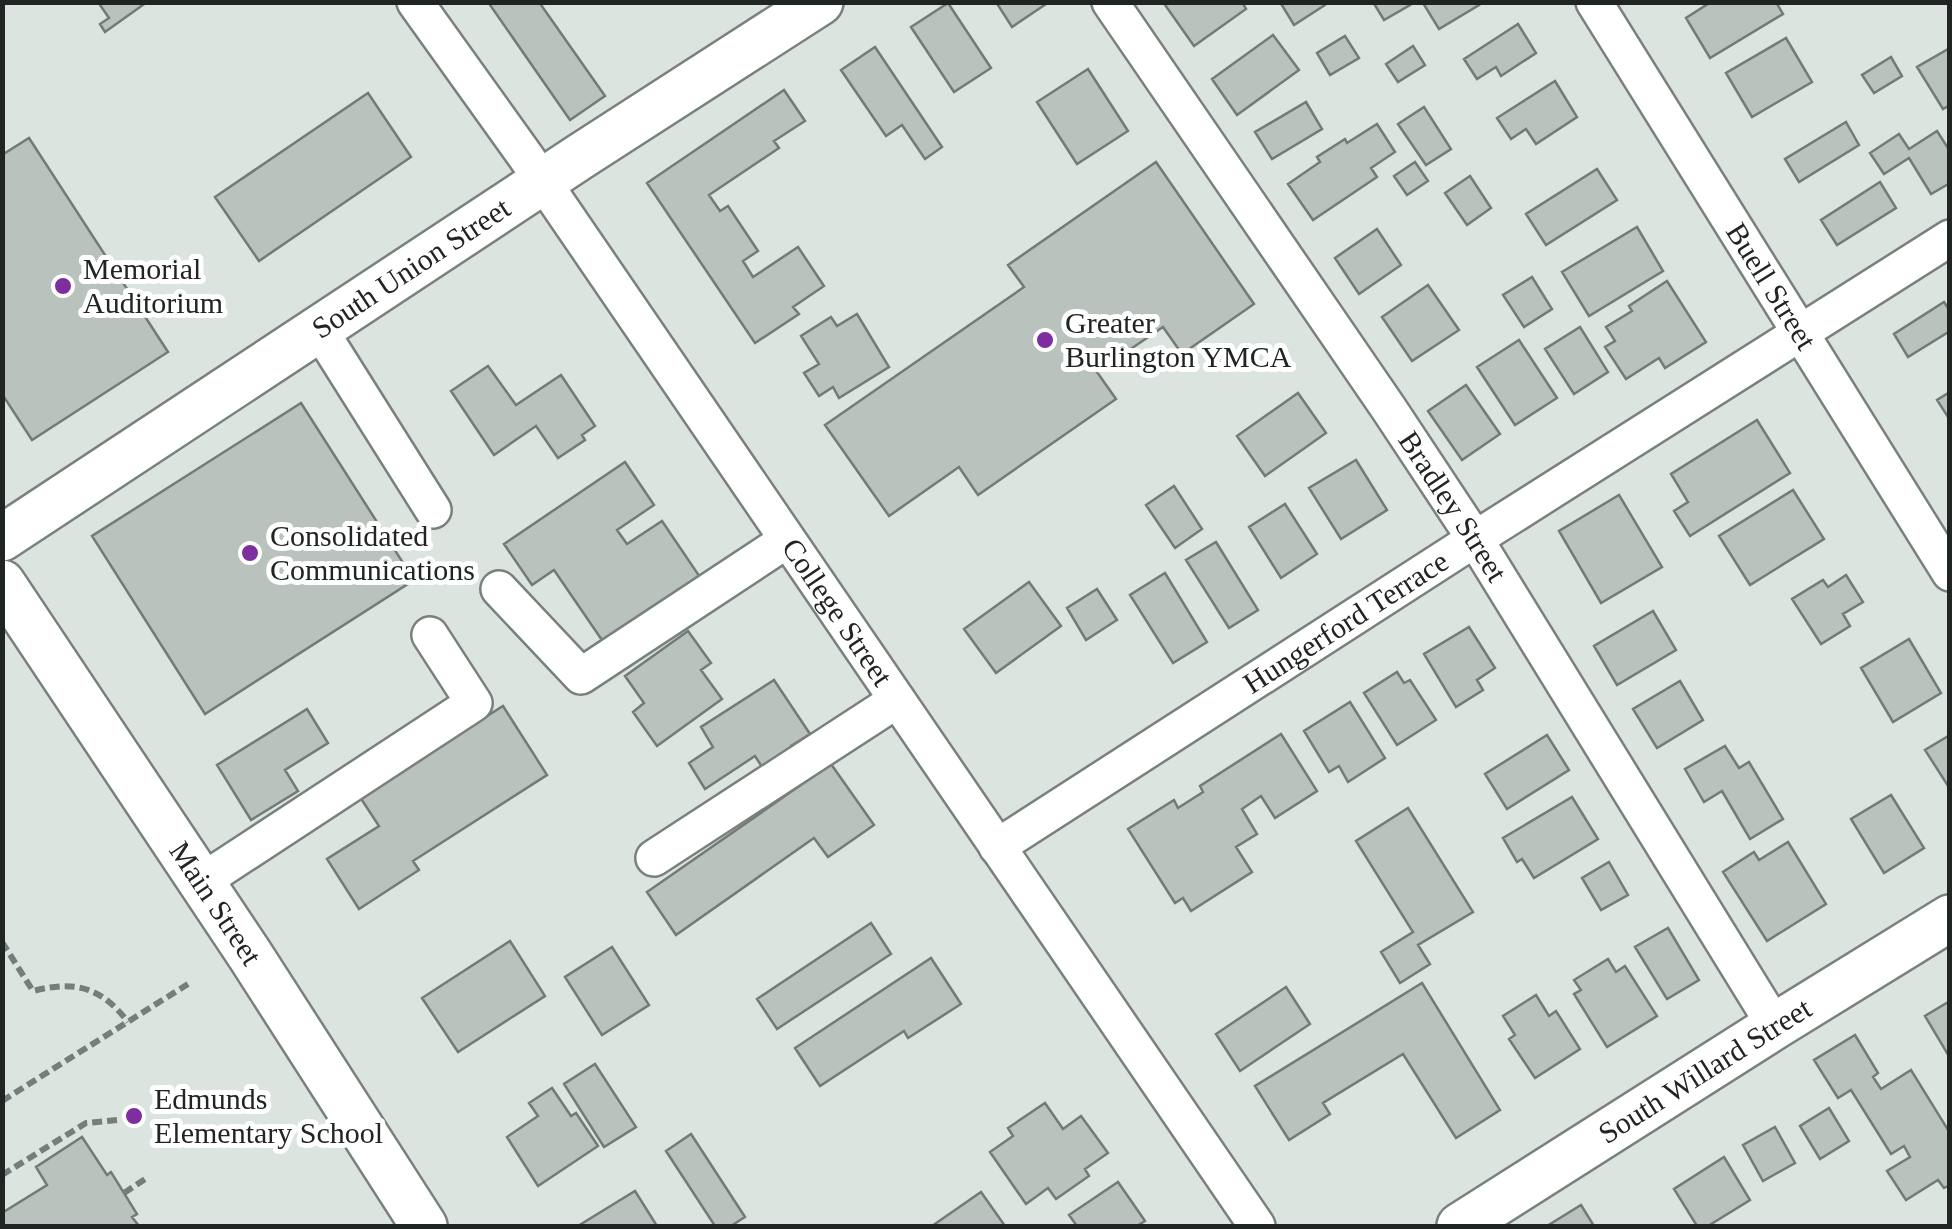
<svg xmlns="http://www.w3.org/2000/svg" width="1952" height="1229" font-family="'Times New Roman',serif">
<rect width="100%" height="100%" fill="#dbe4df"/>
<path fill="#bac2be" stroke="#737b77" stroke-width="2.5" d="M98 2H147L105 32 100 24 109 18Z
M488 2H539L605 96 570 120Z
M996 2H1049L1012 27Z
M1163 2H1242L1246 9 1194 46Z
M1280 2H1324L1325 5 1294 25Z
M1373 2H1408L1410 5 1384 20Z
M1477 2 1479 5 1439 29 1423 3Z
M1711 2H1776L1783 14 1710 58 1686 18Z
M948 3 991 68 954 92 911 27Z
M1518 24 1536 53 1501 76 1496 67 1477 79 1464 59Z
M1273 35 1299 70 1237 115 1212 79Z
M1345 36 1359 58 1330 75 1317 53Z
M1786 38 1812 82 1752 117 1726 73Z
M1413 46 1425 65 1398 82 1386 64Z
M875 47 942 147 925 159 902 125 886 136 841 70Z
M1950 48V105L1943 109 1917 67Z
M1891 57 1902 76 1874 93 1862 75Z
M1088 69 1128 131 1077 164 1037 102Z
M1555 81 1577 117 1536 144 1526 129 1511 139 1497 118Z
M784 90 805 121 774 141 779 148 709 195 720 211 728 206 758 251 743 261 753 277 798 247 824 286 793 307 799 314 755 343 647 183Z
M368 93 411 157 259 261 215 197Z
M1306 102 1322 129 1272 159 1255 132Z
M1424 107 1451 149 1426 165 1398 124Z
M1846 122 1859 145 1799 182 1785 159Z
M1377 124 1395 152 1371 168 1377 177 1313 220 1288 184 1320 162 1317 157 1345 139 1347 143Z
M1937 131 1950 151V183L1931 194 1909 158 1884 174 1870 153 1899 134 1909 149Z
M29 138 168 352 32 440 2 394V155Z
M1156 162 1254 304 1182 354 1163 327 1097 372 1116 399 978 495 959 467 889 516 825 425 1024 287 1008 265Z
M1415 162 1428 181 1407 195 1394 176Z
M1597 169 1617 200 1546 245 1526 214Z
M1470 176 1491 208 1467 225 1445 193Z
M1880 182 1896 208 1837 245 1821 220Z
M1637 227 1663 271 1589 316 1562 272Z
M1377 229 1401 265 1359 294 1335 258Z
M1532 277 1552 309 1524 327 1503 295Z
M1667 281 1706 342 1665 368 1659 358 1626 379 1605 347 1615 341 1606 327 1632 311 1629 306Z
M1428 285 1459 330 1412 361 1382 317Z
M1944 302 1950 311V331L1908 357 1894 334Z
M857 314 889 367 839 398 833 387 819 396 804 373 819 364 801 336 831 317 837 326Z
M1580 327 1608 372 1574 394 1545 349Z
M1519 340 1557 398 1515 425 1477 367Z
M488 366 516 405 561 375 595 426 582 435 585 440 558 458 536 426 494 455 451 391Z
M1466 385 1500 434 1462 460 1428 411Z
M1950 392V420L1937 400Z
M1298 393 1326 433 1265 476 1237 436Z
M301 403 414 580 205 714 92 536Z
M1757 420 1790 473 1690 536 1674 511 1688 502 1671 474Z
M1356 460 1387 510 1341 539 1309 488Z
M625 462 654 505 617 530 627 544 662 521 704 583 604 643 554 570 532 585 504 544Z
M1174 486 1202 529 1175 548 1146 505Z
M1793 490 1824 539 1750 585 1719 536Z
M1619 495 1662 567 1601 603 1559 531Z
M1285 504 1317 554 1281 578 1249 527Z
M1216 542 1258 610 1229 628 1186 560Z
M1165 573 1207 642 1173 663 1130 595Z
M1846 575 1863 602 1843 614 1850 626 1821 644 1792 599 1823 580 1828 587Z
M1029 582 1061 626 996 673 964 629Z
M1097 589 1117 620 1086 640 1067 608Z
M1653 611 1676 650 1617 685 1594 646Z
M1469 627 1495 668 1477 680 1483 690 1456 707 1424 654Z
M688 631 711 663 701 670 722 699 657 746 633 712 644 703 625 676Z
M1909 639 1941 693 1893 722 1861 668Z
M1397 672 1404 683 1410 680 1436 720 1397 745 1364 693Z
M774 680 810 734 791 746 793 751 764 770 755 756 705 789 689 763 713 747 701 727Z
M1680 681 1703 720 1657 748 1633 709Z
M1350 702 1385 758 1348 782 1339 766 1329 772 1304 731Z
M503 706 547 775 413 861 419 870 359 909 327 859 379 826 360 797Z
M307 709 328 743 285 770 298 791 251 820 217 765Z
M1281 734 1317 791 1275 818 1261 796 1242 809 1257 834 1236 847 1252 872 1191 911 1183 898 1175 903 1128 829 1174 800 1178 808 1203 792 1200 786Z
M1547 735 1569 770 1507 809 1485 774Z
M1950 735V789L1925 750Z
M1725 746 1739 768 1749 762 1783 819 1750 839 1722 791 1704 802 1685 769Z
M831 764 874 825 828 857 814 838 676 935 647 892Z
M1891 795 1924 848 1884 873 1851 819Z
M1572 797 1598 839 1534 878 1522 859 1517 862 1503 838Z
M1408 808 1473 912 1418 945 1430 964 1400 983 1381 952 1413 932 1356 841Z
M1788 842 1826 904 1767 941 1723 872 1754 852 1759 860Z
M1609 862 1628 895 1601 910 1582 878Z
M871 923 891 954 777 1029 757 999Z
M1668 928 1699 980 1667 999 1635 947Z
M510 941 545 996 458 1052 422 998Z
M612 947 649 1005 602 1035 565 977Z
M931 958 961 1004 908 1038 904 1031 820 1086 795 1048Z
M1608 959 1616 972 1625 966 1657 1016 1607 1047 1574 994 1581 990 1574 980Z
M1422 983 1500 1110 1456 1138 1403 1054 1323 1103 1330 1114 1289 1140 1255 1086Z
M1286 987 1310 1024 1240 1071 1216 1034Z
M1536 995 1549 1016 1556 1011 1580 1049 1535 1078 1509 1039 1515 1035 1503 1016Z
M1950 1001V1058L1925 1016Z
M1855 1035 1878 1073 1873 1077 1881 1089 1911 1070 1950 1133V1185L1944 1188 1938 1180 1906 1200 1887 1171 1910 1157 1904 1146 1891 1154 1851 1090 1838 1098 1814 1060Z
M595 1064 636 1127 604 1147 564 1084Z
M552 1088 571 1116 576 1113 598 1146 538 1186 507 1137 538 1116 529 1103Z
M1045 1103 1063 1129 1081 1116 1108 1153 1085 1169 1089 1176 1056 1199 1048 1188 1026 1204 990 1152 1013 1136 1008 1128Z
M1829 1108 1849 1141 1820 1159 1800 1126Z
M1775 1127 1795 1163 1763 1181 1743 1145Z
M691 1134 745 1217 731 1226H715L666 1151Z
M82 1137 107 1175 111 1172 137 1214 132 1217 139 1226H2V1213L47 1185 36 1167Z
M1724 1157 1750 1200 1708 1226H1697L1674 1189Z
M1118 1182 1145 1221 1137 1226H1077L1069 1215Z
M635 1191 657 1226H578Z
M981 1192 1005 1226H932Z
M1581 1205 1594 1226H1547Z"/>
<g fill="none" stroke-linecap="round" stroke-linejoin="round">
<defs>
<g id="minor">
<path id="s1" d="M415 2 526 157 1257 1226"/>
<path id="s2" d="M1110 2 1389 409 1475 539 1775 1026"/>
<path id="s3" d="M1594 2 1950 573"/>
<path d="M319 329 433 510"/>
<path d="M499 589 581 676 787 540"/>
<path id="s4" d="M997 847 1475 539 1950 238"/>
<path d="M654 858 897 700"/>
<path d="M201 882 474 703 430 635"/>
</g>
<g id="major">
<path id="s5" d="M2 538 581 156 820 2"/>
<path id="s6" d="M2 583 250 955 424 1226"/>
<path id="s7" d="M1460 1226 1775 1026 1950 918"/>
</g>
</defs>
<use href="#minor" stroke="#7a817d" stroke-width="40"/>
<use href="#major" stroke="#7a817d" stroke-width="50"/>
<path stroke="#777d7a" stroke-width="6" stroke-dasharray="10 5" stroke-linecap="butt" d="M2 942 33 991C75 980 101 987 128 1022
M2 1101 188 984
M2 1175 86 1123 117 1120
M124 1193 145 1179"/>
<use href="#minor" stroke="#fff" stroke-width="35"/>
<use href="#major" stroke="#fff" stroke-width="45"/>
</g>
<g fill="#7e2e9f" stroke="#fff" stroke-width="4">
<circle cx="63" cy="286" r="10"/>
<circle cx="1045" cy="340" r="10"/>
<circle cx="250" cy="553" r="10"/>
<circle cx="134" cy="1116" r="10"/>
</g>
<g text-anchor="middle" stroke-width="10" stroke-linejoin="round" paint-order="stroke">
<g font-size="30" fill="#202422" stroke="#fff" text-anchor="start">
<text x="83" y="279">Memorial<tspan x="83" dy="34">Auditorium</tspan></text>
<text x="1065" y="333">Greater<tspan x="1065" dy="34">Burlington YMCA</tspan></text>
<text x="270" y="546">Consolidated<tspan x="270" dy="34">Communications</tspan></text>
<text x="154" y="1109">Edmunds<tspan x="154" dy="34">Elementary School</tspan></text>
</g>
<g font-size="30" fill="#202422" stroke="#fff">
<text dy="10" stroke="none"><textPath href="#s5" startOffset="490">South Union Street</textPath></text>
<text dy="10" stroke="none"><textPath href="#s3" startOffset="335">Buell Street</textPath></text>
<text dy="10" stroke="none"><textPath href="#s2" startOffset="610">Bradley Street</textPath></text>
<text dy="10" stroke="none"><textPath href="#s1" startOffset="742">College Street</textPath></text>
<text dy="10" stroke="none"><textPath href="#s4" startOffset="415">Hungerford Terrace</textPath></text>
<text dy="10" stroke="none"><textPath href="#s6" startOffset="385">Main Street</textPath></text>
<text dy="10" stroke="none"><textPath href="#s7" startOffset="290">South Willard Street</textPath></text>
</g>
</g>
<rect width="1952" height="1229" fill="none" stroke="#202422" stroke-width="10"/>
</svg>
